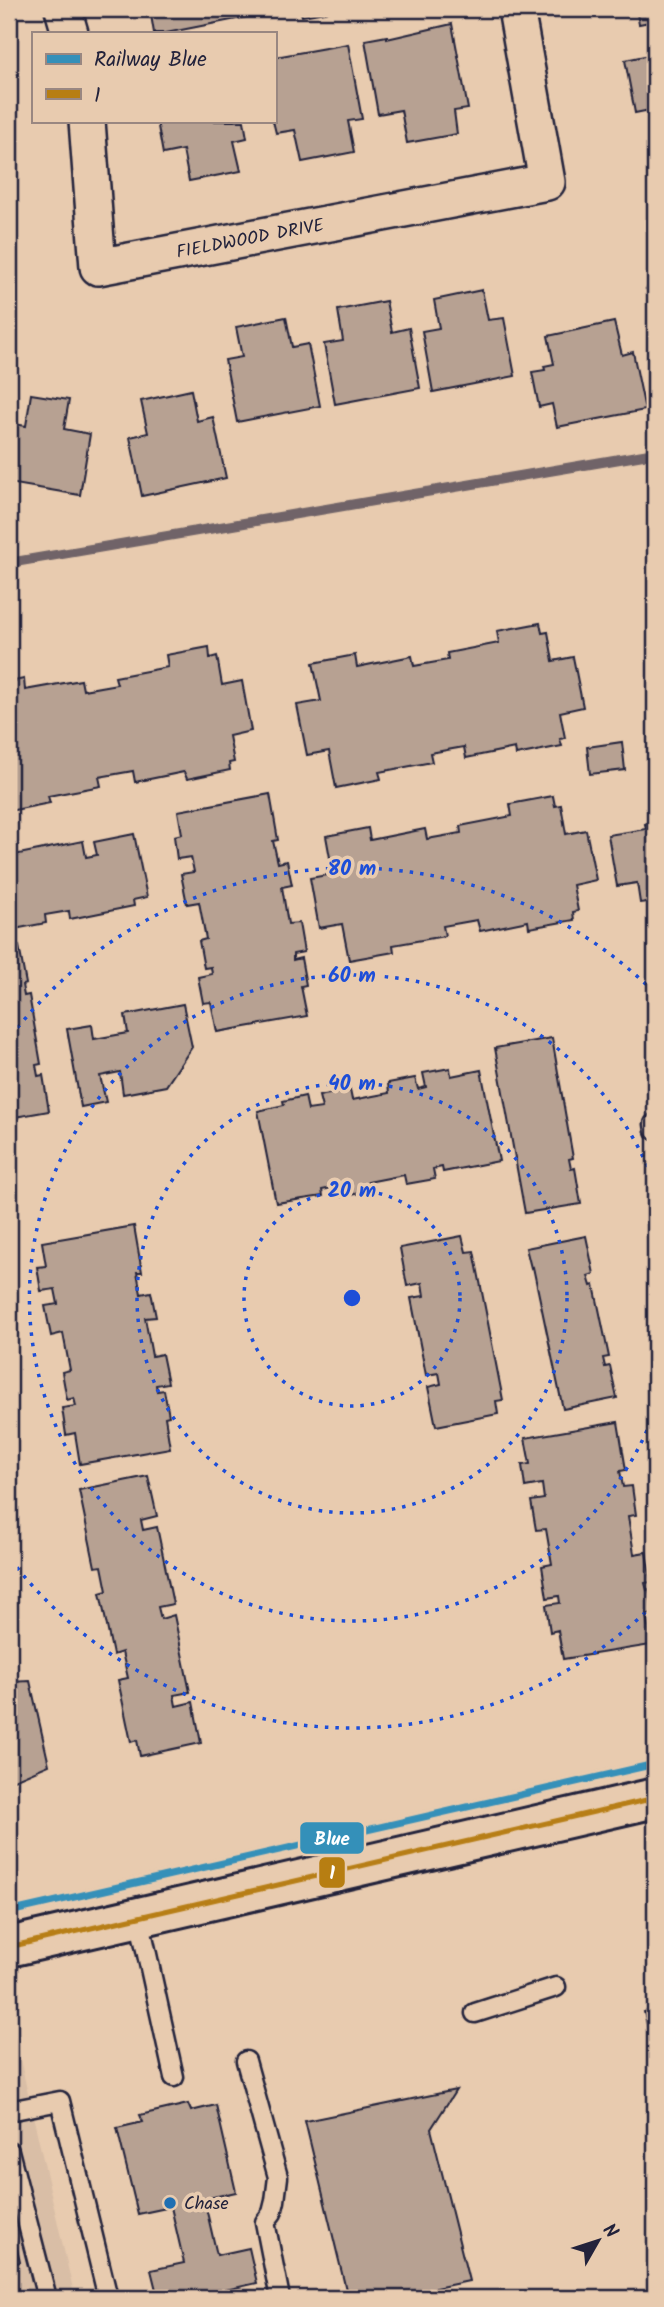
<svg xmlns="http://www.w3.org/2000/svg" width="664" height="2307" font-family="Kalam,sans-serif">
<rect width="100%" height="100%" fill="#e8cbaf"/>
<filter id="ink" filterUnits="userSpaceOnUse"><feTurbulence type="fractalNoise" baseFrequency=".0143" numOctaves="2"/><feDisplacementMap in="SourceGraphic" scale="14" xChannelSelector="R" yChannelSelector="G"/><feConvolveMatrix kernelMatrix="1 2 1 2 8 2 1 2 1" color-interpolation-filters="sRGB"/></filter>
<g filter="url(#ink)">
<path fill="#d9bea6" d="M9 2020H11L75 2298H9Z"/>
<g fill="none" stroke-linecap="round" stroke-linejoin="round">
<path stroke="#6f6367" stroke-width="10" d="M9 563 655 453"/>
</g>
<path fill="#b7a192" stroke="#22223b" stroke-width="2" d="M150 9H246L247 17 166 33H154Z
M300 9H341L302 16Z
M636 9H655V21L639 24Z
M452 24 468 109 454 111 457 134 407 143 401 110 378 114 365 40 387 36V39Z
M655 38V109L635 113 625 60 654 54 651 39Z
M348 44 362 119 348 121 354 152 302 162 295 130 276 133 273 121 275 57Z
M157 121H244L247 138 234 141 241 171 189 181 183 150 163 154Z
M655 279V297L646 289Z
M482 290 488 320 504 318 515 376 433 392 422 331 439 328 434 300Z
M386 301 392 332 409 328 420 388 335 404 324 344 343 341 338 310Z
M286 317 292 347 308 344 320 406 237 422 225 360 242 357 236 327Z
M614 322 622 355 633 352 645 410 557 427 552 404 539 407 532 372 545 370 544 366 554 364 548 336Z
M191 390 197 421 213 417 226 478 142 496 130 437 148 433 141 401Z
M31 394 69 400 64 429 90 434 80 495 9 483V423L26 426Z
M540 623 542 633 548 632 553 661 573 657 583 707 560 712 565 738 560 739 562 746 516 755 515 748 466 758 464 747 430 753 432 762 379 772 381 779 336 788 329 751 307 755 297 705 321 701 313 663 355 655 357 667 412 656 414 666 448 660 447 653 499 643 497 631Z
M209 647 210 658 217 656 222 685 242 681 251 731 229 736 234 762 229 763 230 770 187 779 184 772 135 782 133 771 99 777 101 786 48 796 50 803 9 811V682L24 679 25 690 81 680 83 690 117 684 115 677 168 667 166 655Z
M622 742 625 770 590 774 587 747Z
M270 794 278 840 273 841 278 863 287 861 292 885 282 887 288 924 299 923 304 952 293 954V960L301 958 306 985 301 986 307 1016 217 1032 211 1002 203 1003 198 977 212 974 211 967 204 968 199 941 206 939 199 902 187 904 181 874 194 872 191 857 177 859 174 836 182 834 178 811Z
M553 796 555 806 561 805 566 834 586 830 596 880 573 885 578 911 573 912 574 920 529 928 528 921 480 931 477 920 443 926 445 936 393 945 394 952 349 960 342 924 319 928 310 878 333 874 326 836 368 828 370 840 425 829 427 839 461 833 460 826 512 816 510 804Z
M655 823V901L640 903 637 883 617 886 608 835 646 829 645 824Z
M134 834 147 897 133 900 134 906 70 919 69 911 45 915 46 923 9 930V856L83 841 86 857 97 855 94 842Z
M19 946 26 984 22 985 24 996 29 995 41 1064 36 1065 38 1076 43 1075 49 1111 9 1118V948Z
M183 1004 192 1047 166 1086 123 1094 120 1072 100 1076 106 1102 81 1107 67 1029 92 1025 94 1039 128 1033 125 1015Z
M552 1038 573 1158 569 1159 571 1169 575 1168 581 1204 525 1213 495 1048Z
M450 1068 451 1076 481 1070 499 1161 443 1172 442 1167 433 1169 435 1179 406 1184 404 1175 368 1182 370 1191 340 1197 337 1187 322 1190 323 1196 276 1203 258 1111 284 1105 283 1101 305 1096 308 1110 322 1108 319 1096 350 1090 352 1100 389 1093 388 1083 415 1078 418 1089 426 1087 423 1073Z
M134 1226 142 1272H137L141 1294 151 1292 156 1317 145 1318 152 1356 162 1354 168 1383 156 1385 157 1391 164 1390 169 1416 165 1417 170 1448 80 1464 75 1433 66 1435 62 1408 76 1406 74 1398 67 1400 62 1372 70 1370 63 1333 51 1336 45 1306 58 1304 55 1289 41 1291 37 1267 46 1266 42 1242Z
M462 1236 466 1252 474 1251 503 1400 496 1401 498 1414 436 1426 428 1387 441 1384 439 1373 426 1375 411 1298 424 1296 422 1283 407 1286 400 1248Z
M586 1236 594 1274 588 1276 591 1286 594 1285 609 1357 603 1358 605 1367 610 1366 617 1398 563 1409 533 1267 531 1268 526 1248Z
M618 1422 626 1470 620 1471 623 1487 632 1486 636 1515 628 1516 634 1554 646 1552 651 1582 645 1583 647 1590 649 1589 653 1614 646 1615 651 1645 563 1659 558 1630 550 1632 546 1605 560 1603 559 1596 547 1598 542 1566 552 1564 546 1529 536 1530 531 1501 544 1499 542 1484 525 1487 522 1465 530 1464 525 1438Z
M148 1476 157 1516 141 1520 143 1530 157 1527 173 1604 158 1607 161 1619 174 1615 190 1692 174 1695 176 1706 193 1702 201 1743 140 1756 137 1740 131 1742 118 1680 128 1678 122 1652 113 1655 100 1593 107 1591 102 1566 95 1567 79 1490Z
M30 1681 49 1765 14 1780 9 1778V1682Z
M655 2009V2058L644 2012Z
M456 2090 431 2129 469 2281 388 2298H348L305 2121Z
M188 2104 191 2111 216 2105 236 2192 204 2199 217 2255 249 2248 257 2283 190 2298H158L151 2270 184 2263 171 2207 138 2214 117 2128 143 2122 140 2115Z
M9 2215 20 2262 9 2265Z"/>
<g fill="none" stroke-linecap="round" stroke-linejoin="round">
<defs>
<path id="service" d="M654 1124 655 1130
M139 1918 174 2077
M475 2013 556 1987
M246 2061 278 2177 275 2201 272 2213 265 2222 280 2298
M9 2111 60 2101 108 2298
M9 2151 47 2298"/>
<g id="minor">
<path d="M63 9 70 33"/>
<path id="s1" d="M87 121 98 267 547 182 516 9"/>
</g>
<path id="primary" d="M9 1947 655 1798"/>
</defs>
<use href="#service" stroke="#22223b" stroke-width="23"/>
<use href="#minor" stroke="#22223b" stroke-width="40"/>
<use href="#primary" stroke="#22223b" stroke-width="44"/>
<use href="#service" stroke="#e8cbaf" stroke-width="18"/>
<use href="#minor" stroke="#e8cbaf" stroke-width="35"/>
<use href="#primary" stroke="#e8cbaf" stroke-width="38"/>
<defs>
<path id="bus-1" d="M9 1947 655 1798"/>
</defs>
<use href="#bus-1" stroke="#e8cbaf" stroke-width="10"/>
<use href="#bus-1" stroke="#b77e12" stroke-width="5"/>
<defs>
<path id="rail-1" d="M9 1912 655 1764"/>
</defs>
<use href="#rail-1" stroke="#e8cbaf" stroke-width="12"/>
<use href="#rail-1" stroke="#3490b9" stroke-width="7"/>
</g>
</g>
<g fill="none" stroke="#1d4ed8" stroke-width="3.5" stroke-dasharray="3.5 7">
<circle cx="352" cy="1298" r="108"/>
<circle cx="352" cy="1298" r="215"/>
<path d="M655 1411A323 323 0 1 1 655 1185"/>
<path d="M653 1605A430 430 0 0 1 11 1560M11 1036A430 430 0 0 1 653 991"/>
</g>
<circle fill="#1f6fb2" stroke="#e8cbaf" stroke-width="2.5" cx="170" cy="2203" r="7"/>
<g text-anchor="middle" stroke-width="7" stroke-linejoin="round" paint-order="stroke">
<g font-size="18" fill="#22223b" stroke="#e8cbaf">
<text dy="6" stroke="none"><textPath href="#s1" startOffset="301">FIELDWOOD DRIVE</textPath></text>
</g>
<g font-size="18" fill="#22223b" stroke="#e8cbaf" text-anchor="start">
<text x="184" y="2209">Chase</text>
</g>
</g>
<circle cx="352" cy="1298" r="10" fill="#1d4ed8" stroke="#e8cbaf" stroke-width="3.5"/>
<g font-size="21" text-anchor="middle" font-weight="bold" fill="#1d4ed8" stroke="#e8cbaf" stroke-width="7" stroke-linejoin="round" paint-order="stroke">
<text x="352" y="875">80 m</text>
<text x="352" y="982">60 m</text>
<text x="352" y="1090">40 m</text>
<text x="352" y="1197">20 m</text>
</g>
<g stroke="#e8cbaf" stroke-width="2.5">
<rect x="299" y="1821" width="66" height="34" rx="7" fill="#3490b9"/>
<rect x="318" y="1856" width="28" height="33" rx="7" fill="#b77e12"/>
</g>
<g font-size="19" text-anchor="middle" font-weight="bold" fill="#fff">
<text x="332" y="1845">Blue</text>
<text x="332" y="1879">1</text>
</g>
<rect width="664" height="2307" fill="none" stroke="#e8cbaf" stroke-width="35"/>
<rect x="18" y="18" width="629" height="2272" fill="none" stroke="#22223b" stroke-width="2.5" filter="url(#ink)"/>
<rect x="32" y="32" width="245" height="91" fill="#e8cbaf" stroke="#998781" stroke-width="2"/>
<rect x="46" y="54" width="35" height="10" fill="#3490b9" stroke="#998781" stroke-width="2"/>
<text x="94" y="66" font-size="21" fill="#22223b">Railway Blue</text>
<rect x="46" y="89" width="35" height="10" fill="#b77e12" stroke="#998781" stroke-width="2"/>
<text x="94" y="102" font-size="21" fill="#22223b">1</text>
<g transform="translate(598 2241) rotate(51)" stroke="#e8cbaf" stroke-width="5" paint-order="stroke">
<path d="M0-5L12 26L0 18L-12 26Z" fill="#22223b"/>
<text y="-10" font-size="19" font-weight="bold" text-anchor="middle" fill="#22223b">N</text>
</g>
</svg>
